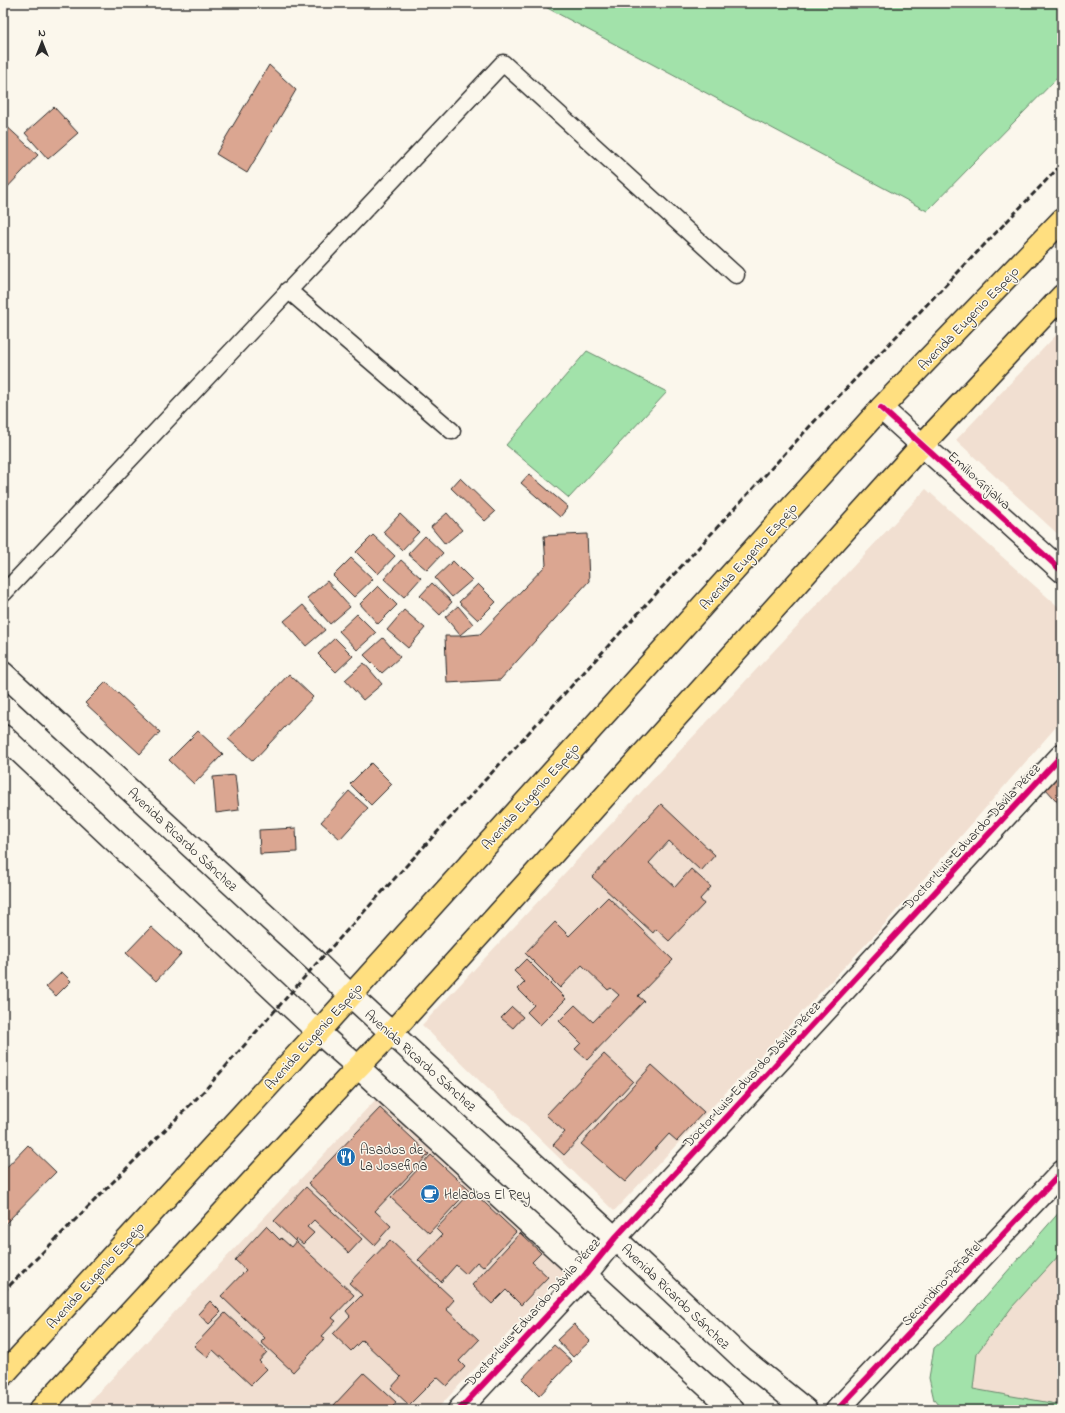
<svg xmlns="http://www.w3.org/2000/svg" width="1065" height="1413" font-family="'Indie Flower',sans-serif">
<rect width="100%" height="100%" fill="#fbf7ec"/>
<filter id="ink" filterUnits="userSpaceOnUse"><feTurbulence type="fractalNoise" baseFrequency=".025" numOctaves="2"/><feDisplacementMap in="SourceGraphic" scale="8" xChannelSelector="R" yChannelSelector="G"/><feConvolveMatrix kernelMatrix="1 2 1 2 8 2 1 2 1" color-interpolation-filters="sRGB"/></filter>
<g filter="url(#ink)">
<path fill="#f1dfd1" d="M1062 329V538L956 440Z
M926 489 1062 610V720L882 927 614 1211 422 1025Z
M377 1098 566 1272 436 1410H82Z
M1062 1209V1410H942L934 1400 929 1378 934 1348 963 1322Z"/>
<path fill="#a2e2aa" stroke="#66866a" d="M538 3H1062V73L927 211Z
M587 351 667 392 569 498 506 445Z
M1062 1209V1252L1012 1307 977 1353 973 1389 1062 1405V1410H942L934 1400 929 1378 934 1348 963 1322Z"/>
<path fill="#dba691" stroke="#2b2b2b" d="M269 65 296 90 247 173 216 154Z
M54 107 78 133 48 159 25 133Z
M3 123 38 155 3 192Z
M529 474 568 507 560 517 521 483Z
M460 478 495 512 485 521 451 488Z
M447 513 462 530 445 544 431 527Z
M400 514 419 532 402 550 383 532Z
M587 534 589 581 500 680 447 683 445 636H459L480 634 546 565 544 536Z
M373 535 395 556 378 574 356 552Z
M425 536 443 553 427 570 408 554Z
M351 558 373 579 354 597 333 576Z
M401 560 421 578 404 597 384 579Z
M453 561 472 580 452 597 435 578Z
M327 581 350 607 330 624 307 598Z
M432 583 452 602 440 615 420 596Z
M478 584 496 602 478 620 459 602Z
M378 586 397 605 378 624 360 604Z
M303 605 325 630 306 646 284 621Z
M458 606 473 624 460 635 445 617Z
M404 610 425 628 408 648 387 630Z
M357 614 376 633 357 650 339 631Z
M335 638 353 656 336 672 318 654Z
M383 638 400 657 382 673 364 655Z
M364 663 382 684 363 700 345 680Z
M289 674 313 697 253 761 228 739Z
M106 682 160 732 140 754 85 703Z
M198 731 223 754 194 784 169 760Z
M371 763 392 784 371 805 350 784Z
M1062 769V807L1045 788Z
M235 775 239 810 216 813 213 777Z
M349 791 368 808 340 839 321 822Z
M661 804 715 855 701 871 669 841 649 863 675 887 691 869 711 887 700 899 704 904 669 941 656 929 653 933 592 877Z
M296 828 297 852 260 854 259 830Z
M608 897 673 960 638 996 644 1001 587 1060 575 1049 581 1043 559 1021 575 1005 593 1022 619 995 611 988 608 990 582 965 560 988 525 953 555 922 569 936Z
M151 927 181 954 156 981 126 953Z
M526 959 566 999 540 1025 527 1012 534 1005 518 989 525 982 514 971Z
M62 972 71 981 56 996 46 987Z
M512 1007 523 1017 513 1028 501 1018Z
M604 1054 633 1081 564 1155 553 1145 565 1132 546 1115Z
M652 1065 704 1112 677 1141 669 1134 625 1182 581 1144Z
M380 1108 429 1154 375 1211 391 1226 374 1245 308 1183Z
M28 1145 56 1172 3 1226V1171Z
M431 1155 469 1190 429 1233 391 1198Z
M306 1187 362 1239 349 1253 314 1220 307 1227 314 1233 303 1244 296 1238 295 1241 274 1221Z
M472 1191 516 1232 483 1267 477 1262 466 1274 456 1265 441 1282 418 1260 442 1235 436 1229Z
M266 1226 280 1240 281 1238 291 1247 296 1241 354 1295 332 1318 336 1321 322 1336 325 1338 293 1372 261 1342 265 1338 221 1296 246 1270 235 1260Z
M520 1233 541 1253 532 1262 548 1277 521 1305 506 1290 492 1304 472 1285Z
M390 1240 454 1300 446 1309 479 1340 459 1361 465 1367 447 1386 437 1377 409 1405 391 1388 401 1377 362 1340 351 1351 333 1334 350 1316 346 1311 362 1295 349 1283Z
M210 1301 221 1312 209 1324 198 1314Z
M225 1313 267 1352 259 1361 267 1369 251 1385 213 1350 207 1357 194 1346Z
M574 1324 590 1341 573 1357 557 1340Z
M554 1345 572 1361 539 1396 522 1379Z
M364 1373 396 1402 393 1405 399 1410H339L334 1405Z"/>
<g fill="none" stroke-linecap="round" stroke-linejoin="round">
<defs>
<path id="service" d="M288 290 452 431
M3 594 503 63 736 275"/>
<path id="minor" d="M881 408 1062 571
M459 1410 586 1274 615 1238 1062 755
M837 1410 1062 1172"/>
<path id="secondary" d="M3 673 317 963 350 995 615 1238 743 1359 806 1410
M3 736 318 1032 358 1067 733 1410"/>
<path id="primary" d="M3 1375 318 1032 881 408 1062 220
M40 1410 358 1067 392 1032 922 445 1062 296"/>
</defs>
<use href="#service" stroke="#2b2b2b" stroke-width="19"/>
<use href="#minor" stroke="#2b2b2b" stroke-width="25"/>
<use href="#secondary" stroke="#2b2b2b" stroke-width="25"/>
<use href="#primary" stroke="#2b2b2b" stroke-width="25"/>
<use href="#service" stroke="#fbf7ec" stroke-width="16"/>
<use href="#minor" stroke="#fbf7ec" stroke-width="22"/>
<use href="#secondary" stroke="#fbf7ec" stroke-width="22"/>
<use href="#primary" stroke="#ffdf80" stroke-width="22"/>
<path stroke="#2b2b2b" stroke-width="3" stroke-dasharray="6 3" stroke-linecap="butt" d="M3 1292 204 1091 317 963 812 424 1062 164"/>
<defs>
<path id="cycleway" d="M881 408 1062 571
M459 1410 586 1274 615 1238 1062 755
M837 1410 1062 1172"/>
</defs>
<use href="#cycleway" stroke="#fbf7ec" stroke-width="8"/>
<use href="#cycleway" stroke="#d6006c" stroke-width="6"/>
</g>
</g>
<defs>
<symbol id="restaurant-disc" viewBox="-11 -11 22 22"><circle r="9.5" fill="#1f6fb2" stroke="#fbf7ec"/><path d="M-5-6h1v4h1v-4h1v4h1v-4h1v5L-1.5 .5V6h-2V.5L-5-1ZM5-6V6H3V1.5H1.5Q1.5-4 5-6Z" fill="#fff"/></symbol>
<symbol id="cafe-disc" viewBox="-11 -11 22 22"><circle r="9.5" fill="#1f6fb2" stroke="#fbf7ec"/><path d="M-5.5-4.5H6V0H3Q3 3.5 0 3.5H-2.5Q-5.5 3.5-5.5 0ZM3-3.2v2h1.7v-2ZM-6 4.5H4V6H-6Z" fill="#fff"/></symbol>
</defs>
<g fill-rule="evenodd">
<use href="#restaurant-disc" x="335" y="1146" width="22" height="22"/>
<use href="#cafe-disc" x="419" y="1183" width="22" height="22"/>
</g>
<g text-anchor="middle" stroke-width="3" stroke-linejoin="round" paint-order="stroke">
<g font-size="14" fill="#2b2b2b" stroke="#fbf7ec">
<text transform="translate(968 318) rotate(-46)" y="5">Avenida Eugenio Espejo</text>
<text transform="translate(980 480) rotate(42)" y="5">Emilio Grijalva</text>
<text transform="translate(748 556) rotate(-48)" y="5">Avenida Eugenio Espejo</text>
<text transform="translate(530 796) rotate(-48)" y="5">Avenida Eugenio Espejo</text>
<text transform="translate(971 836) rotate(-47)" y="5">Doctor Luis Eduardo Dávila Pérez</text>
<text transform="translate(183 839) rotate(43)" y="5">Avenida Ricardo Sánchez</text>
<text transform="translate(313 1036) rotate(-48)" y="5">Avenida Eugenio Espejo</text>
<text transform="translate(421 1060) rotate(42)" y="5">Avenida Ricardo Sánchez</text>
<text transform="translate(751 1074) rotate(-47)" y="5">Doctor Luis Eduardo Dávila Pérez</text>
<text transform="translate(95 1275) rotate(-48)" y="5">Avenida Eugenio Espejo</text>
<text transform="translate(941 1283) rotate(-47)" y="5">Secundino Peñafiel</text>
<text transform="translate(676 1296) rotate(44)" y="5">Avenida Ricardo Sánchez</text>
<text transform="translate(532 1312) rotate(-48)" y="5">Doctor Luis Eduardo Dávila Pérez</text>
</g>
<g font-size="14" fill="#2b2b2b" stroke="#fbf7ec" text-anchor="start">
<text x="360" y="1154">Asados de<tspan x="360" dy="16">La Josefina</tspan></text>
<text x="444" y="1199">Helados El Rey</text>
</g>
</g>
<rect width="1065" height="1413" fill="none" stroke="#fbf7ec" stroke-width="16"/>
<rect x="8" y="8" width="1049" height="1397" fill="none" stroke="#2b2b2b" stroke-width="1.5" filter="url(#ink)"/>
<g transform="translate(42 42)" stroke="#fbf7ec" stroke-width="3" paint-order="stroke">
<path d="M0-3L7 15L0 10L-7 15Z" fill="#2b2b2b"/>
<text y="-6" font-size="11" font-weight="bold" text-anchor="middle" fill="#2b2b2b">N</text>
</g>
</svg>
